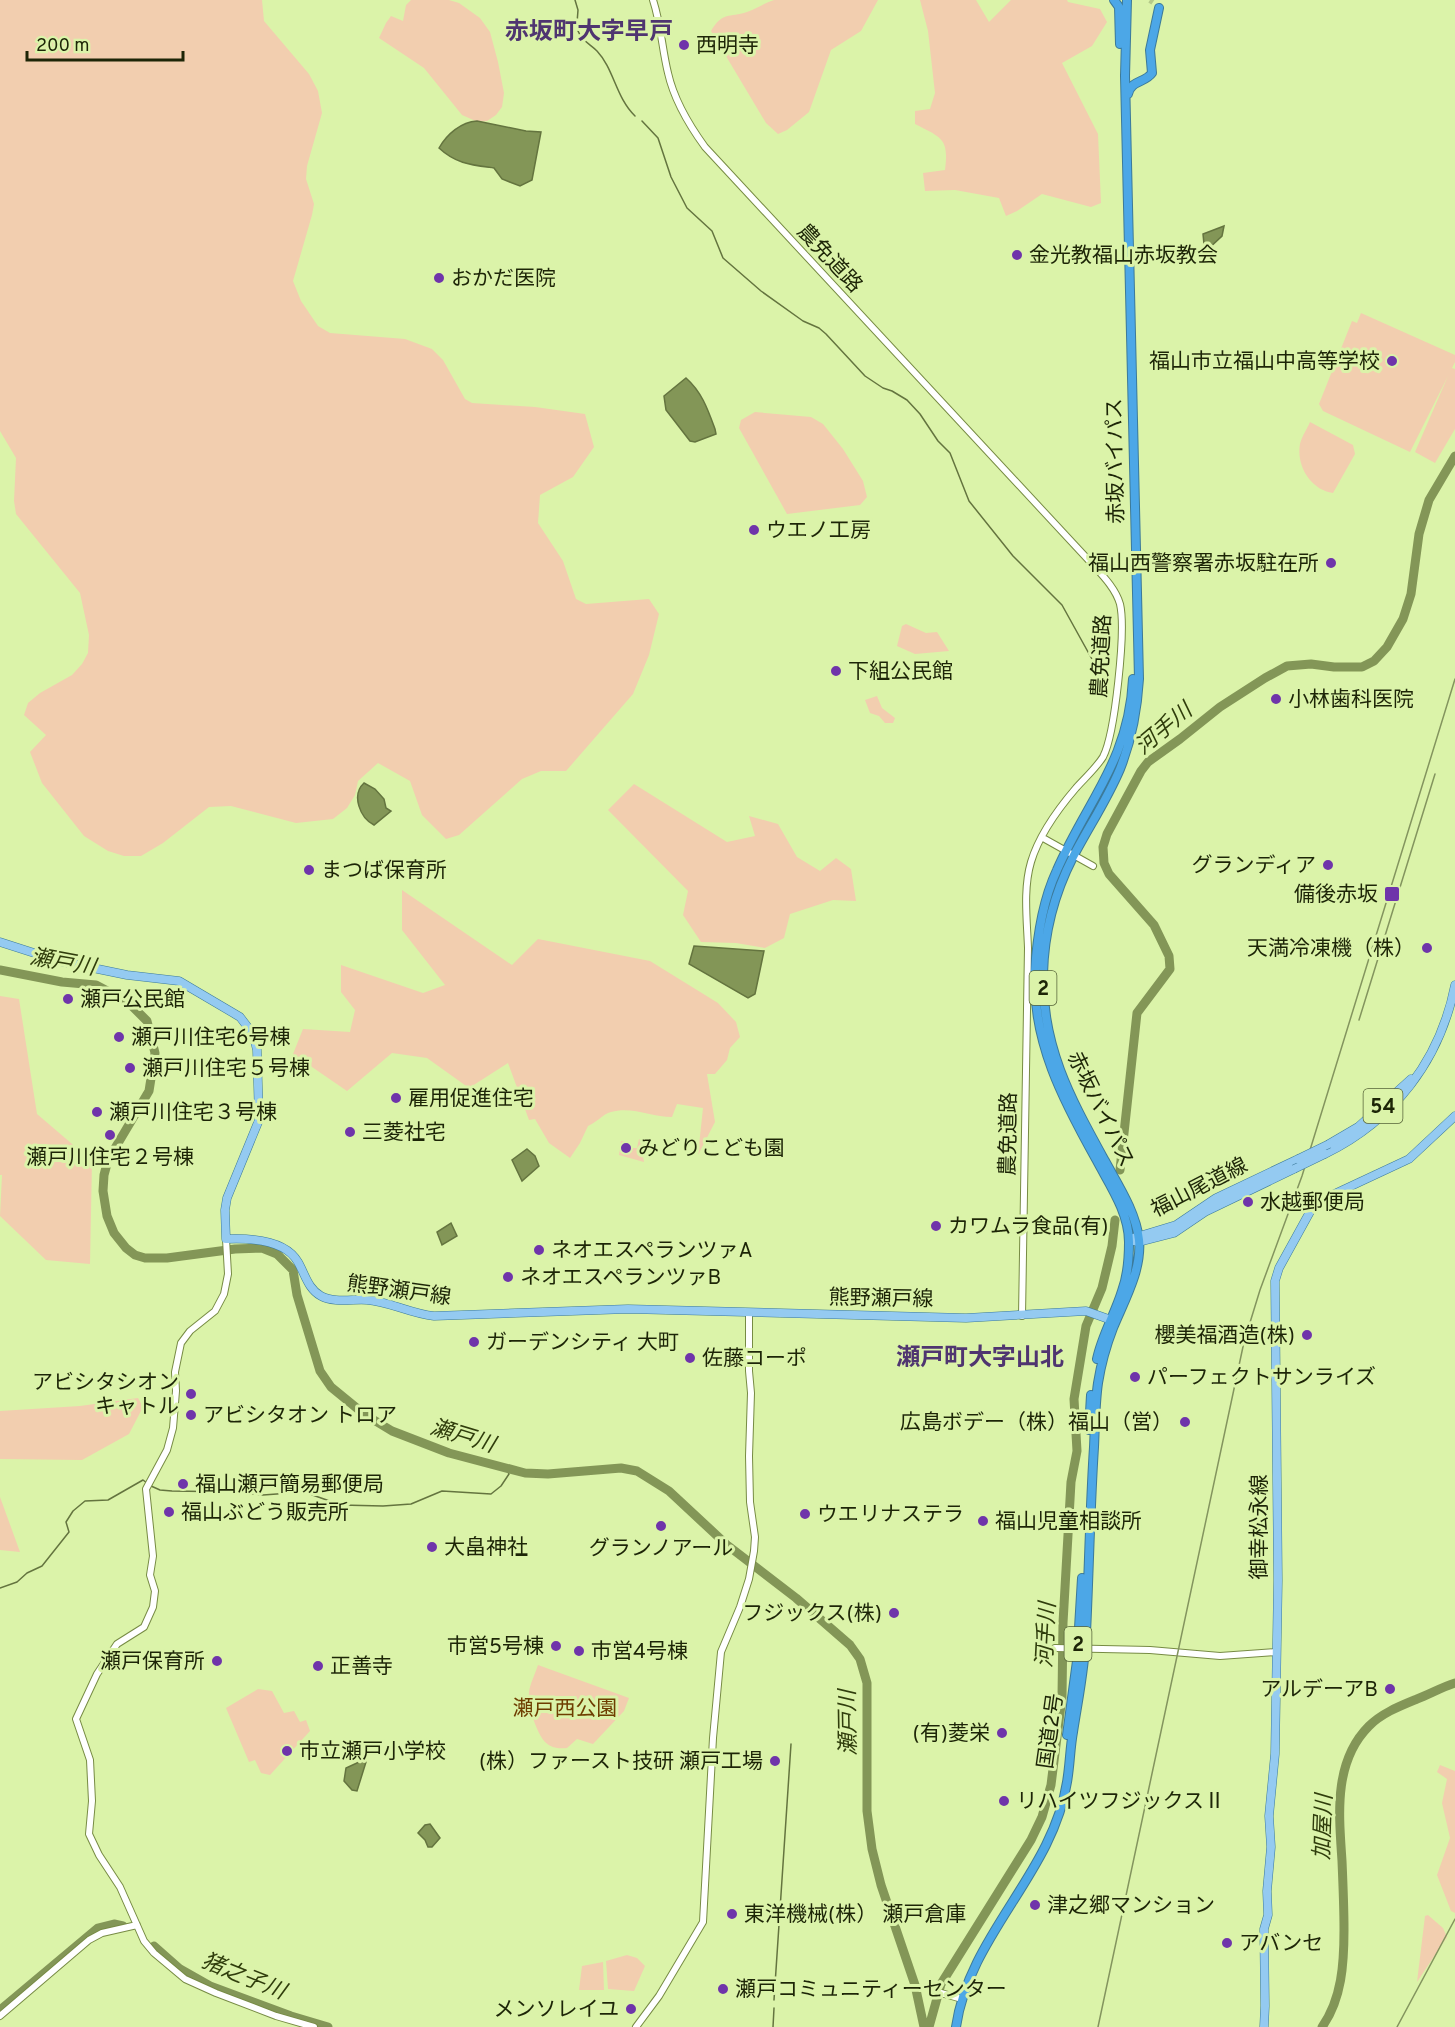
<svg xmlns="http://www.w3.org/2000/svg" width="1455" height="2027" font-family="Overpass,'Noto Sans JP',sans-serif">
<rect width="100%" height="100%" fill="#dbf3a9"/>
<path fill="#f2ceaf" d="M0 0H262L264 21 309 74 318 91 322 113 307 166 306 179 314 204 312 215 293 281 301 301 318 326 330 333 405 339 432 349 443 360 465 399 472 403 535 407 585 414 594 447 573 477 540 495 538 523 563 561 576 599 586 604 649 599 659 614 649 655 633 694 566 771H541L522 779 459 835 446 839 422 815 410 781 378 763 358 781 355 795 347 808 333 819 296 823 231 806 209 807 163 843 141 856H124L108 851 84 836 42 783 30 752 46 735 24 715 28 703 40 693 72 675 82 664 88 653 89 635 80 593 16 514 14 501 16 458 0 431Z
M411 0H449L459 3 480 18 490 32 498 62 504 93 502 107 496 115 487 121 478 122 462 115 424 68 379 38 386 23 391 16 403 21 406 5Z
M774 0H878L861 31 831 50 809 112 787 130 778 134 766 123 711 31C723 11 729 18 747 12 757 8 765 3 774 0Z
M920 0H976L989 22 1011 0H1067L1068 2 1100 9 1107 22 1092 46 1062 63 1098 134 1101 203 1091 207 1042 194 1017 211 1006 216 999 198 955 190 925 191 923 173 945 170C949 138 942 138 915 124V111L930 109 935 93 928 31Z
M1361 313 1455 355V362L1452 368 1455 369V429L1435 463 1415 452 1448 376 1410 452 1323 411 1319 404 1352 321 1357 323Z
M755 412 811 417 823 424 843 449 863 481 867 497 860 505 787 514 739 428 741 420Z
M1310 422 1353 445 1355 454 1333 493C1311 490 1296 466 1300 444 1302 436 1307 429 1310 422Z
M906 624 926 633 937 632 949 651 915 654 897 646 902 626Z
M877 696 882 708 895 718 893 723H885L879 716 870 713 865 700Z
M634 784 727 842 755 836 749 816 778 824 797 857 820 871 836 858 851 869 856 901 833 900 790 914 784 938 765 948 736 943 701 942 683 915 688 891 608 810Z
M402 890 512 965 538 939 650 961 718 1003 736 1022 740 1037 730 1048 727 1060 715 1074H707L715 1122 698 1155 703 1108 677 1104 672 1117C652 1117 632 1106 611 1112 603 1114 596 1123 588 1126L580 1143 570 1158 549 1143 535 1119 529 1120 508 1063 469 1088 427 1058 392 1053 347 1091 293 1054 303 1029 350 1032 355 1010 341 992V965L423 993 445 985 402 930Z
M0 996 19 999 37 1114 92 1161 90 1264 46 1260 0 1216 2 1175H0Z
M639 1139H640L644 1162 619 1155 621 1141 631 1143V1148H637Z
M138 1398 143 1407 129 1434 82 1460 0 1459V1411L80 1406Z
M0 1497 20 1552 0 1550Z
M538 1665 629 1698 624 1711 593 1744 577 1739 567 1748C559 1749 551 1748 545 1742 536 1731 528 1707 529 1692 530 1684 535 1674 538 1665Z
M258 1689 272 1691 284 1713 294 1711 300 1722 306 1720 310 1731 270 1775 261 1773 255 1760 249 1762 226 1708Z
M1440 1765 1455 1771V1913L1451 1911 1437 1875 1450 1838 1442 1803 1447 1779 1437 1772Z
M1428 1915 1443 1928 1447 1937 1417 1982 1425 1916Z
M627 1955 637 1958 645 1966 634 1991 608 1989 606 1961Z
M603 1962 604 1990H579L582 1966Z"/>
<path fill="#839657" stroke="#64743f" stroke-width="1.5" d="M477 121 526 131 541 132 532 180 520 186 502 179 494 168C472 165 456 164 439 148 447 134 461 122 477 121Z
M1224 226 1222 236 1207 250 1204 244 1203 234Z
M686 378C702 392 708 410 715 429L716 434 695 442 690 441 666 410 664 396Z
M364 783 375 789 384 799 386 808 391 811 374 825C360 818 351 795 364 783Z
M694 946 764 951 755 994 748 998 689 964Z
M527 1149 535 1156 539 1166 522 1181 512 1160Z
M451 1223 457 1236 442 1245 437 1232Z
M359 1762H366L357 1791 352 1790 344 1781 346 1768Z
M430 1824 440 1838 432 1847H428L425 1840 418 1833 425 1825Z"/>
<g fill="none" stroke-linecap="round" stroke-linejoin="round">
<path stroke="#64743f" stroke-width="1.5" d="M575 0 578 10 577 23
M578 31C582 41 590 44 597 51 614 69 616 98 635 116
M642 121 658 138 671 177 687 208 712 231 723 258 761 291 803 321 819 328 826 334 865 376 883 388 892 391 907 400 920 414 938 441 950 453 969 501 1013 556 1062 605 1103 679
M151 1486 160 1490 172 1491 236 1492 263 1495 304 1492 341 1505 383 1506 411 1504 442 1491 491 1494 501 1486 509 1474 506 1468
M0 1588 17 1582 27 1573 42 1566 69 1532 66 1522 73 1511 85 1501 108 1500 143 1480 147 1483
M774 2000 791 1744
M773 2027 774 2008"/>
<path stroke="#839657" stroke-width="9" d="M0 970 62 982 96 985 128 1002 147 1021 155 1053 149 1091 108 1160 104 1175 103 1191 107 1216 114 1233 126 1248 135 1255 145 1258H167L235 1249 262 1248 277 1254 293 1270 297 1295 320 1371 331 1387 364 1414 392 1431 449 1453 525 1473 548 1474 621 1468 637 1471 669 1491 727 1545 796 1598 850 1645 860 1659 867 1683V1811L872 1849 881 1885 915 1985 924 2027
M1120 1170 1137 1013 1170 969 1169 956 1154 925 1109 874 1104 863 1103 847 1107 834 1141 771 1148 762 1180 739 1220 707 1265 678 1287 666 1311 664 1334 667H1362L1374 661 1387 647 1403 619 1411 594 1419 534 1429 500 1455 456
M154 1946 180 1969 210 1986 291 2016 328 2027
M0 2010 98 1928 114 1924 123 1926
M929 2027 941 1984 1031 1840 1042 1817 1051 1785 1062 1697 1063 1623 1071 1482 1077 1451 1074 1399 1086 1326 1102 1288 1112 1246 1115 1220
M1322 2027C1342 1999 1344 1963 1344 1930 1344 1907 1343 1884 1342 1861 1339 1815 1333 1762 1369 1726 1382 1713 1400 1706 1417 1699 1430 1694 1442 1687 1455 1683"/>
<path stroke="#b5ca89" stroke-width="6" stroke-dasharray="6 3" stroke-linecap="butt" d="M1150 0 1153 2"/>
<defs>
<path id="minor" d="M653 0C661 24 662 49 668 73 674 100 689 125 705 147L1095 567C1105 578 1116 590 1120 604 1126 630 1115 734 1103 757 1096 768 1085 778 1076 788 1058 809 1039 835 1031 862 1023 889 1027 920 1028 948L1022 1316
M1043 838 1093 866
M226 1239 228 1274 224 1294 215 1311 190 1331 181 1343 175 1372 176 1391 173 1428 167 1450 146 1489 153 1556 150 1575 155 1591 153 1607 144 1627 117 1644 97 1674 76 1719 90 1760 92 1801 89 1834 99 1855 120 1887 144 1941 154 1953 185 1979 216 1993 276 2016 314 2027
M1055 1648 1150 1650 1220 1656 1276 1652
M934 1991 962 1999
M0 2016 89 1940 102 1933 137 1925
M636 2027 659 1996 703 1922 713 1738 721 1652 740 1607 749 1579 754 1551 755 1537 750 1502 749 1456 751 1393 749 1371V1312"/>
<path id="major" d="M0 942 59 961 127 975 179 981 240 1017 253 1034 257 1050 259 1120 227 1198 225 1210 226 1239C249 1238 285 1239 298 1262 305 1274 308 1289 321 1296 334 1303 352 1299 367 1300 388 1301 411 1314 434 1316L628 1309 966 1318 1086 1311 1114 1321
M1329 1144 1358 1127 1411 1079
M1325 1154C1394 1120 1440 1061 1455 985
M1133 1238 1176 1225 1216 1198 1298 1159
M1134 1241 1139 1242 1174 1233 1205 1212 1294 1169
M1264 2027 1265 2006 1264 1929 1268 1915 1267 1891 1271 1847 1269 1816 1275 1754 1278 1580 1275 1281 1279 1268 1311 1210 1317 1202 1409 1159 1455 1116"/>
<path id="highway" d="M1114 0 1119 7 1120 44
M1128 94C1131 80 1145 83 1152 73L1150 50 1159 8
M1097 1359C1102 1335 1115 1314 1122 1291 1128 1275 1129 1259 1129 1242 1129 1212 1109 1184 1096 1159 1063 1100 1032 1041 1035 972 1037 937 1042 902 1057 870 1087 801 1129 761 1133 679
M1089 1430 1091 1395
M1067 1735 1077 1661 1082 1578
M956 2027C969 1935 1053 1873 1067 1782 1070 1765 1070 1748 1073 1732 1078 1699 1085 1667 1086 1633 1089 1571 1090 1509 1094 1447 1095 1426 1095 1404 1098 1383 1101 1364 1106 1346 1113 1328 1124 1301 1142 1270 1139 1240 1136 1212 1118 1185 1105 1161 1071 1099 1042 1048 1043 974 1044 933 1054 894 1073 857 1088 828 1107 800 1120 769 1132 739 1137 711 1139 679L1125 76 1127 0"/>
</defs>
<use href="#minor" stroke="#778b44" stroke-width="8"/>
<use href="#major" stroke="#3c7a99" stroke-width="9"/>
<use href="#highway" stroke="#3c7a99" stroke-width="10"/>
<use href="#minor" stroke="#fff" stroke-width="6"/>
<use href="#major" stroke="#94caf1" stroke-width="8"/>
<use href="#highway" stroke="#4ca7e7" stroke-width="8"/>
<path stroke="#83945e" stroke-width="1.5" d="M1359 1020 1435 774
M1098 2027 1244 1342 1260 1290 1302 1176 1455 679
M1397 2027 1455 1919"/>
<defs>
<path id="major-bridge" d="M1298 1159 1329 1144
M1294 1169 1325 1154"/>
</defs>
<use href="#major-bridge" stroke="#3c7a99" stroke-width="9" stroke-linecap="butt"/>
<use href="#major-bridge" stroke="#94caf1" stroke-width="8"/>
</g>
<g fill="#6f34aa" stroke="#dbf3a9" stroke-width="2">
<circle cx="684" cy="45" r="6"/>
<circle cx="1017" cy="255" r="6"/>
<circle cx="439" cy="278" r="6"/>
<circle cx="1392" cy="361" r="6"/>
<circle cx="754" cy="530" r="6"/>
<circle cx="1331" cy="563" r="6"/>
<circle cx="836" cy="671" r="6"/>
<circle cx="1276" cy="699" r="6"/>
<circle cx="1328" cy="865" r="6"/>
<circle cx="309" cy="870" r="6"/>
<rect x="1384" y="886" width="16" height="16" rx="3"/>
<circle cx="1427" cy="948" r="6"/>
<circle cx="68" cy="999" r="6"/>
<circle cx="119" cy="1037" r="6"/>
<circle cx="130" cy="1068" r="6"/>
<circle cx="396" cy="1098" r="6"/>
<circle cx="97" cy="1112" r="6"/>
<circle cx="350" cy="1132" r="6"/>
<circle cx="110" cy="1135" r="6"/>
<circle cx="626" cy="1148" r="6"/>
<circle cx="1248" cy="1202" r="6"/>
<circle cx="936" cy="1226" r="6"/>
<circle cx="539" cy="1250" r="6"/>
<circle cx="508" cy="1277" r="6"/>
<circle cx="1307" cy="1335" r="6"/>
<circle cx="474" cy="1342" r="6"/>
<circle cx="690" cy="1358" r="6"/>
<circle cx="1135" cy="1377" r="6"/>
<circle cx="191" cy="1394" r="6"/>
<circle cx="191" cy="1415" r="6"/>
<circle cx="1185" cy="1422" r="6"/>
<circle cx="183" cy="1484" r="6"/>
<circle cx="169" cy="1512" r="6"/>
<circle cx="805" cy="1514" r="6"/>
<circle cx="983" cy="1521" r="6"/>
<circle cx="661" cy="1526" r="6"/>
<circle cx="432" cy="1547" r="6"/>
<circle cx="894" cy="1613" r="6"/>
<circle cx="556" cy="1646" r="6"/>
<circle cx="579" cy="1651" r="6"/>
<circle cx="217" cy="1661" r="6"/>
<circle cx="318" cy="1666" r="6"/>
<circle cx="1390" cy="1689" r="6"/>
<circle cx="1002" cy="1733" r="6"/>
<circle cx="287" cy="1751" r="6"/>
<circle cx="775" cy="1761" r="6"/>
<circle cx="1004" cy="1801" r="6"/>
<circle cx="1035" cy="1905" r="6"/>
<circle cx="732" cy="1914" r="6"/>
<circle cx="1227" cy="1943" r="6"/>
<circle cx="723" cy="1989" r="6"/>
<circle cx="631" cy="2009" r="6"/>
</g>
<g text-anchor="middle" stroke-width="6" stroke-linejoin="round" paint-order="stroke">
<g fill="#dbf3a9" stroke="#566338" stroke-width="1.5">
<rect x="1029.5" y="971" width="27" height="34" rx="4.5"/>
<rect x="1363.5" y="1089" width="39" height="34" rx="4.5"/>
<rect x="1064.5" y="1627" width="27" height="34" rx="4.5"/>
</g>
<g font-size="20" font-weight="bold" fill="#1d2507">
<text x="1043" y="995">2</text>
<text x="1383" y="1113">54</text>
<text x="1078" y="1651">2</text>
</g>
<g font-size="21" fill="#1d2507" stroke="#dbf3a9" text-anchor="start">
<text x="696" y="52">西明寺</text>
<text x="1029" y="262">金光教福山赤坂教会</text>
<text x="451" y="285">おかだ医院</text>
<text x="1380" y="368" text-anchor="end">福山市立福山中高等学校</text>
<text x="766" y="537">ウエノ工房</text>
<text x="1319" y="570" text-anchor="end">福山西警察署赤坂駐在所</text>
<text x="848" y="678">下組公民館</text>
<text x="1288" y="706">小林歯科医院</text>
<text x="1316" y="872" text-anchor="end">グランディア</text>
<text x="321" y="877">まつば保育所</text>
<text x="1378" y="901" text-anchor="end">備後赤坂</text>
<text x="1415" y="955" text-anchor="end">天満冷凍機（株）</text>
<text x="80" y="1006">瀬戸公民館</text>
<text x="131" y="1044">瀬戸川住宅6号棟</text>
<text x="142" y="1075">瀬戸川住宅５号棟</text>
<text x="408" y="1105">雇用促進住宅</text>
<text x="109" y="1119">瀬戸川住宅３号棟</text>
<text x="362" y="1139">三菱社宅</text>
<text x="638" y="1155">みどりこども園</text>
<text x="110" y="1164" text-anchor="middle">瀬戸川住宅２号棟</text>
<text x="1260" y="1209">水越郵便局</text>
<text x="948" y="1233">カワムラ食品(有)</text>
<text x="551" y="1257">ネオエスペランツァA</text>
<text x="520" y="1284">ネオエスペランツァB</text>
<text x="1295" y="1342" text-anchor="end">櫻美福酒造(株)</text>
<text x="486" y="1349">ガーデンシティ 大町</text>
<text x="702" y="1365">佐藤コーポ</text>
<text x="1147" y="1384">パーフェクトサンライズ</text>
<text x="179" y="1389" text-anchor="end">アビシタシオン<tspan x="179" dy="24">キャトル</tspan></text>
<text x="203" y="1422">アビシタオン トロア</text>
<text x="1173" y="1429" text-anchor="end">広島ボデー（株）福山（営）</text>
<text x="195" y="1491">福山瀬戸簡易郵便局</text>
<text x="181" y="1519">福山ぶどう販売所</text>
<text x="817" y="1521">ウエリナステラ</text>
<text x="995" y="1528">福山児童相談所</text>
<text x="444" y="1554">大畠神社</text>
<text x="661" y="1555" text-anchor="middle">グランノアール</text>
<text x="882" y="1620" text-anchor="end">フジックス(株)</text>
<text x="544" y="1653" text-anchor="end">市営5号棟</text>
<text x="591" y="1658">市営4号棟</text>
<text x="205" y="1668" text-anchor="end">瀬戸保育所</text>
<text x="330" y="1673">正善寺</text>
<text x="1378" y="1696" text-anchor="end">アルデーアB</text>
<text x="990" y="1740" text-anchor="end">(有)菱栄</text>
<text x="299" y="1758">市立瀬戸小学校</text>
<text x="763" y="1768" text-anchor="end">(株）ファースト技研 瀬戸工場</text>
<text x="1016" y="1808">リハイツフジックスⅡ</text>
<text x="1047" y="1912">津之郷マンション</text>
<text x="744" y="1921">東洋機械(株） 瀬戸倉庫</text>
<text x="1239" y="1950">アバンセ</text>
<text x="735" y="1996">瀬戸コミュニティーセンター</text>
<text x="619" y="2016" text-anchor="end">メンソレイユ</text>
</g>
<g font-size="21" fill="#1d2507" stroke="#dbf3a9">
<text transform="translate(830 258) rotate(47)" y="7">農免道路</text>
<text transform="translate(1115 461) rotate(-91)" y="7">赤坂バイパス</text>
<text transform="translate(1101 656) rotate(-87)" y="7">農免道路</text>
<text transform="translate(1101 1109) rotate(64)" y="7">赤坂バイパス</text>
<text transform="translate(1008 1134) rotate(-89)" y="7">農免道路</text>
<text transform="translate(1199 1187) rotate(-27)" y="7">福山尾道線</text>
<text transform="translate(399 1290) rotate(8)" y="7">熊野瀬戸線</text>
<text transform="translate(881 1298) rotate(1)" y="7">熊野瀬戸線</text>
<text transform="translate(1259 1527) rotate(-90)" y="7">御幸松永線</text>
<text transform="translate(1050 1731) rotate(-82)" y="7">国道2号</text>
</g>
<g font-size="21" fill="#6e3d00" stroke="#dbf3a9">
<text x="565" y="1715">瀬戸西公園</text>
</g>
<g font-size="22" font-style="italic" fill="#303d0c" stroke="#dbf3a9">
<text transform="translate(1163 728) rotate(-40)" y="8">河手川</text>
<text transform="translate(63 961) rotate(10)" y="8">瀬戸川</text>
<text transform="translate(463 1435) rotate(17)" y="8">瀬戸川</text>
<text transform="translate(1045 1635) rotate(-87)" y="8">河手川</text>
<text transform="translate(847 1723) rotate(-91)" y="8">瀬戸川</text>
<text transform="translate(1322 1827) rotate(-88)" y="8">加屋川</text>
<text transform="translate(244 1975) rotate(22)" y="8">猪之子川</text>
</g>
<g font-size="24" font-weight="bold" fill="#4f3570" stroke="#dbf3a9">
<text x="589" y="39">赤坂町大字早戸</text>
<text x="980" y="1365">瀬戸町大字山北</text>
</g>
</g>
<path d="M27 51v9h156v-9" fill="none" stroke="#1d2507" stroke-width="3"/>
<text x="36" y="51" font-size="18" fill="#1d2507" stroke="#dbf3a9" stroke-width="4.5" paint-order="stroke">200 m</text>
</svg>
